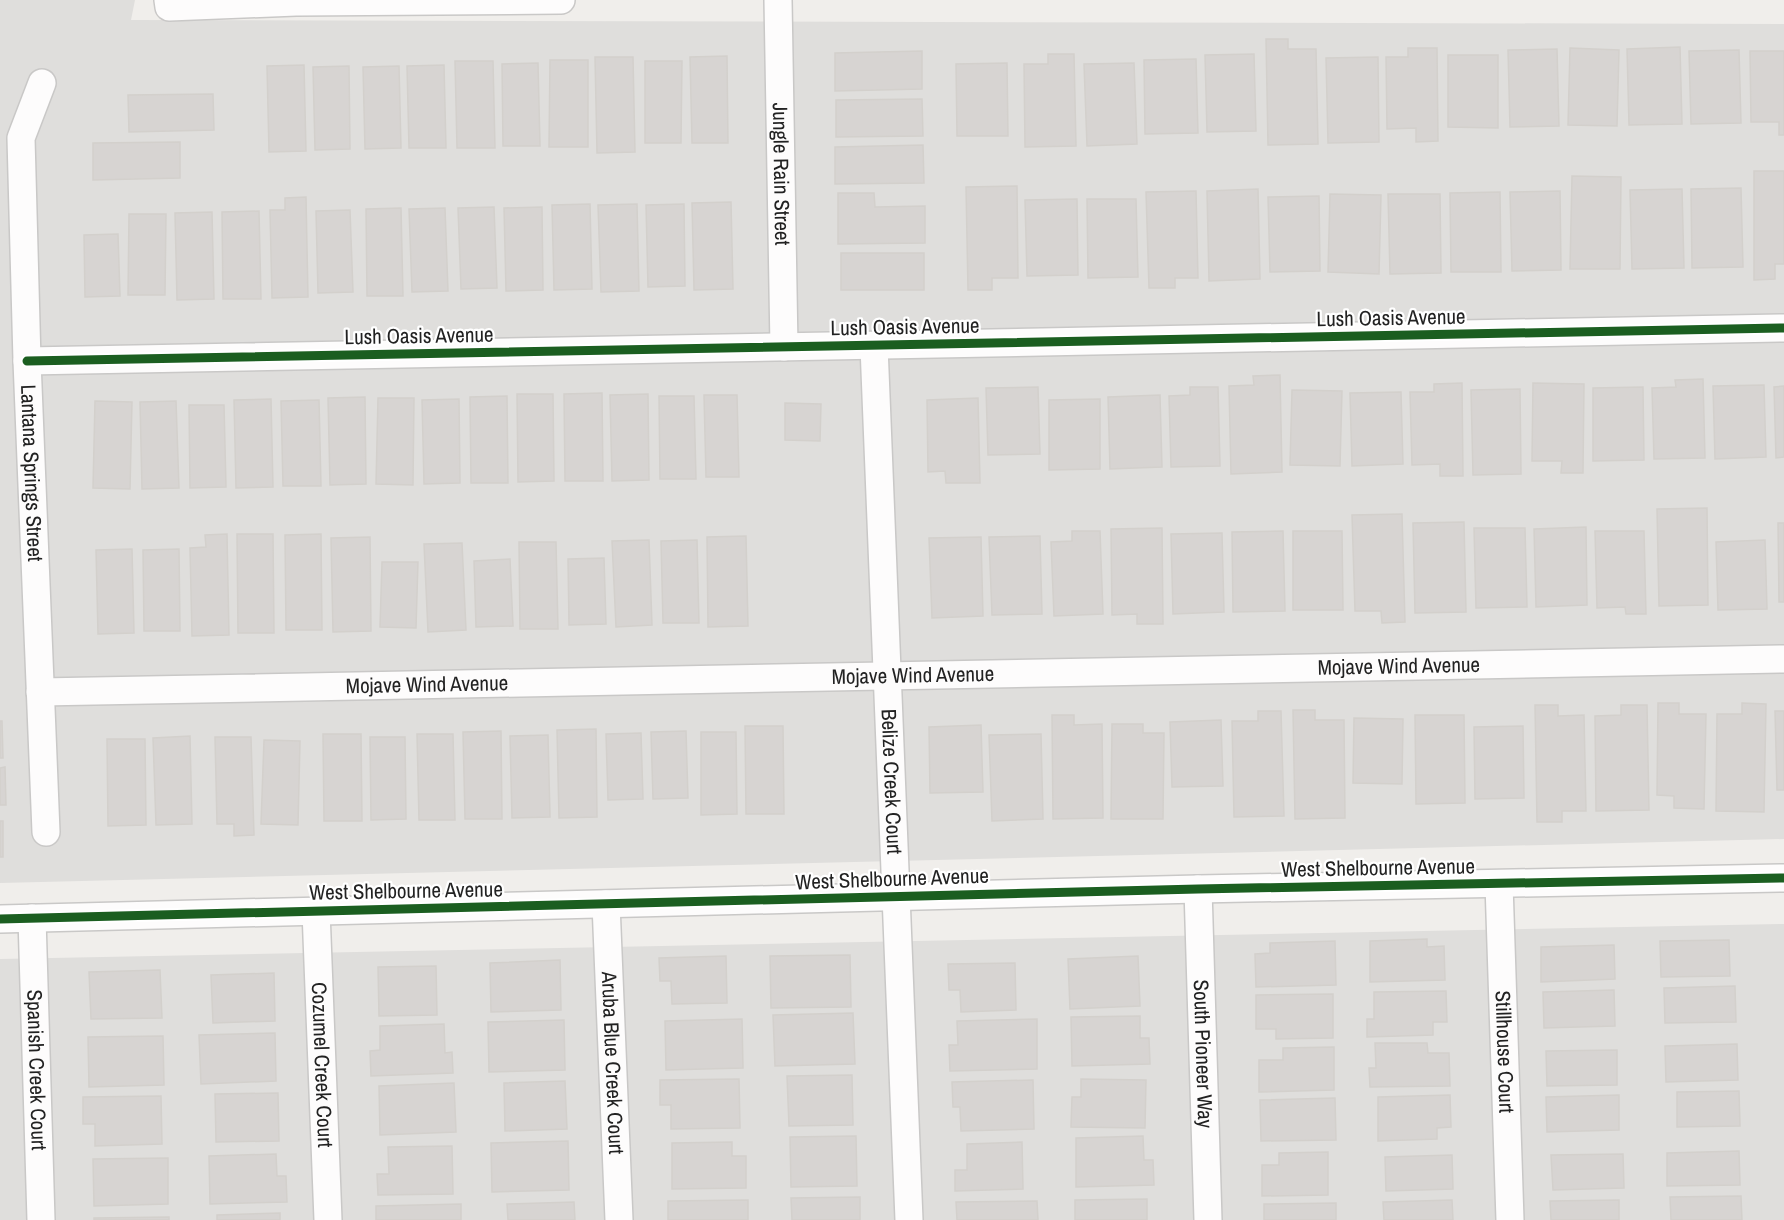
<svg xmlns="http://www.w3.org/2000/svg" width="1784" height="1220" font-family="'Archivo Narrow',sans-serif">
<rect width="100%" height="100%" fill="#f0eeeb"/>
<path fill="#dfdedc" d="M0 0H135L131 20 1784 24V839L0 883Z
M1784 924V1220H0V959Z"/>
<path fill="#d7d4d2" stroke="#d3d0cc" stroke-width="1.5" d="M1266 39H1288V49H1316L1318 144 1268 145Z
M1680 47 1682 124 1629 125 1627 49Z
M1408 48H1437L1438 141 1416 142V128L1387 129 1386 57H1408Z
M1570 48 1619 50 1617 126 1568 125Z
M1557 49 1559 126 1510 127 1508 50Z
M1739 50 1741 123 1691 124 1689 51Z
M922 51V89L835 91V53Z
M1750 51H1784V135H1779V122H1751Z
M1048 54H1074L1076 146 1025 147 1024 64H1048Z
M1254 54 1256 131 1207 132 1205 55Z
M1448 55H1498V128L1448 127Z
M727 56 728 143H692L690 57Z
M595 57H633L635 152 597 153Z
M1378 57 1379 142 1328 143 1326 58Z
M1196 59 1198 133 1145 134 1144 60Z
M550 60H588V147H549Z
M455 61H493L495 148H457Z
M645 61H682L681 143H645Z
M538 63 540 146H503L502 64Z
M1007 63 1008 136H957L956 64Z
M1134 63 1137 144 1087 146 1084 64Z
M304 65 306 151 269 152 267 66Z
M444 65 446 148H409L407 66Z
M349 66 350 149 315 150 313 67Z
M399 66 401 148 365 149 363 67Z
M213 94 214 130 129 132 128 95Z
M922 99 923 136 836 137V100Z
M180 142V178L93 180V143Z
M923 145 924 183 835 184V147Z
M1754 171H1784V264H1775V279L1754 280Z
M1572 176 1621 177 1620 269H1570Z
M1017 186 1018 278H992V290H968L966 187Z
M1741 188 1743 267 1692 268 1691 189Z
M1258 189 1260 279 1209 281 1207 191Z
M1682 189 1684 268 1632 269 1630 190Z
M1196 191 1198 278H1175V288H1149L1146 192Z
M1560 191 1561 270 1512 271 1510 192Z
M1500 192 1501 272H1451L1450 193Z
M838 193H874L875 207 925 206V243L838 244Z
M1330 194 1381 195 1379 274 1328 272Z
M1388 194H1440L1441 273 1390 274Z
M1319 196 1320 271 1270 272 1268 197Z
M306 197 308 297 272 298 270 210H285V198Z
M1077 199 1078 275 1027 276 1025 200Z
M1087 199H1136L1138 277 1088 278Z
M731 202 733 289 694 290 692 203Z
M590 204 592 289 554 290 552 205Z
M637 204 639 291 601 292 598 205Z
M684 204 685 286 648 287 646 205Z
M494 207 497 288 461 289 458 208Z
M542 207 543 290 506 291 504 208Z
M401 208 403 296H367L366 209Z
M445 208 448 291 412 292 409 209Z
M350 210 353 292 318 293 316 211Z
M259 211 261 299H223L222 212Z
M212 212 214 299 177 300 175 213Z
M129 214H166L165 295H128Z
M118 234 120 296 85 297 84 235Z
M841 253H924V290H841Z
M1280 375 1282 472 1231 474 1229 386 1254 385 1253 376Z
M1703 379 1705 458 1654 459 1652 388 1676 387 1675 380Z
M1462 383 1463 476H1440V464L1412 465 1410 392H1434V384Z
M1533 383 1584 384 1583 473H1561L1562 461H1532Z
M1764 385 1766 457 1715 459 1713 386Z
M1784 386V457L1776 458 1774 387Z
M1038 387 1040 454 988 455 986 388Z
M1190 387H1218L1220 466 1171 467 1169 396 1190 395Z
M1643 387 1644 460 1593 461V388Z
M1520 389 1521 474 1473 475 1471 390Z
M1292 390 1342 391 1340 466 1290 465Z
M1401 392 1403 464 1352 466 1350 393Z
M602 393 603 481H565L564 394Z
M517 394H553L554 481 518 482Z
M648 394 649 480 612 481 610 395Z
M704 395H737L739 477H706Z
M1160 395 1162 467 1110 469 1108 397Z
M507 396 508 483H471L470 397Z
M659 396H694L696 479H660Z
M365 397 366 484 330 485 328 398Z
M378 398H414L413 485 376 484Z
M978 398 980 483H946L945 471 928 472 927 400Z
M271 399 273 487 236 488 234 400Z
M459 399 460 483 424 484 422 400Z
M1100 399V469L1049 470V400Z
M319 400 321 486H283L281 401Z
M95 401 132 402 130 489 93 488Z
M176 401 179 488 142 489 140 402Z
M785 403 821 404 820 441 785 440Z
M189 405H224L226 487 190 488Z
M1707 508 1708 605 1659 606 1657 509Z
M1402 514 1405 622 1382 623 1381 611H1355L1352 515Z
M1464 522 1466 612 1415 613 1413 523Z
M1778 523H1784V602H1779Z
M1586 527 1587 605 1536 607 1534 529Z
M1162 528 1163 624H1137V614L1112 615 1111 529Z
M1474 528H1525L1527 607 1476 608Z
M1072 531H1100L1103 614 1054 616 1051 542 1072 541Z
M1283 531 1285 611 1233 612 1232 532Z
M1293 531H1342L1343 610H1293Z
M1595 531H1644L1646 614H1626L1625 607 1597 608Z
M1222 533 1224 612 1173 614 1171 534Z
M227 534 229 635 192 636 190 548 206 547 205 535Z
M237 534H273L274 633H238Z
M321 534 322 630H286L285 535Z
M746 536 748 626 708 627 707 537Z
M1040 536 1042 614 992 615 989 537Z
M370 537 371 631 333 632 331 538Z
M981 537 983 616 932 618 929 538Z
M649 540 652 625 616 627 612 541Z
M697 540 699 623H663L661 541Z
M1765 540 1767 609 1718 610 1716 542Z
M519 542H556L558 629H520Z
M462 543 466 630 428 632 424 544Z
M132 549 134 633 98 634 96 550Z
M179 549 180 631H144L143 550Z
M604 558 606 624 569 625 568 559Z
M510 559 513 626 476 627 474 561Z
M382 562H418L416 628 380 627Z
M1658 703H1679V714H1706L1704 809 1674 808V796L1657 795Z
M1742 703 1766 704 1764 812 1716 811 1717 714H1742Z
M1535 705H1558V716L1584 715 1586 811H1562V822H1537Z
M1621 705H1647L1649 810 1596 811 1595 716 1621 715Z
M1293 710H1315V720H1344L1345 818 1295 819Z
M1258 711H1281L1284 816 1234 817 1232 721H1258Z
M1775 711H1784V790H1777Z
M1052 715H1074V725L1102 724 1103 818 1053 819Z
M1415 715H1464L1465 803 1416 804Z
M1354 718 1403 719 1402 784 1353 783Z
M1221 720 1223 786 1172 787 1170 722Z
M0 721H2L3 758H0Z
M1112 724H1143V733H1164L1163 819H1111Z
M981 725 983 792 930 793 929 727Z
M745 726H783L784 814H746Z
M1523 726 1524 798 1475 799 1474 727Z
M596 729 597 817 559 818 557 730Z
M501 731 502 819H465L463 732Z
M686 731 688 798 653 799 651 732Z
M701 732H736L737 814 701 815Z
M641 733 643 799 608 800 606 734Z
M323 734H361L362 821H324Z
M417 734H453L455 820H419Z
M1041 734 1043 819 992 821 989 735Z
M548 735 550 817 512 818 510 736Z
M190 736 192 824 156 825 153 738Z
M215 737H251L254 835 234 836V824H217Z
M370 737H405L406 819 371 820Z
M107 739H145L146 825 108 826Z
M264 740 300 741 298 825 261 824Z
M5 767 6 805H0V768Z
M0 821H3V857H0Z
M1427 939V947L1444 946 1445 980 1370 982V941Z
M1729 940 1730 976 1661 977 1660 941Z
M1335 941 1336 985 1256 987 1255 954 1270 953V943Z
M1614 945 1615 979 1541 982V947Z
M850 955 851 1007 771 1008 770 956Z
M726 956 727 1003 672 1004 671 981H660L659 958Z
M1138 956 1140 1006 1070 1009 1068 959Z
M560 960 561 1010 491 1012 490 963Z
M1015 963 1016 1010 961 1012 960 990H949L948 964Z
M436 966 437 1015 379 1016 378 967Z
M160 970 162 1018 91 1019 89 972Z
M274 973 275 1021 213 1023 211 975Z
M1735 986 1736 1022 1665 1023 1664 988Z
M1614 990 1615 1026 1544 1028 1543 992Z
M1446 991 1447 1022H1433V1035L1367 1037V1019H1374V992Z
M1333 994V1038L1276 1039V1029H1256V995Z
M853 1013 855 1064 775 1066 773 1015Z
M1140 1016V1038H1149L1150 1064 1072 1066 1071 1017Z
M742 1019 743 1068 666 1070 665 1021Z
M1037 1019V1069L950 1071 949 1045H958L957 1021Z
M564 1020 565 1070 489 1072 488 1022Z
M444 1024 445 1053 452 1052 453 1073 371 1076 370 1051 380 1050V1026Z
M275 1033 276 1081 201 1084 199 1035Z
M163 1036 164 1085 89 1087 88 1037Z
M1375 1043H1427L1428 1053H1449L1450 1086 1370 1087 1369 1068H1376Z
M1737 1044 1738 1080 1666 1082 1665 1046Z
M1334 1047V1090L1259 1092V1060H1283V1048Z
M1617 1050V1085L1547 1086 1546 1051Z
M852 1075 853 1125 789 1126 787 1076Z
M739 1079 740 1128 671 1129V1105H660V1080Z
M1081 1079 1146 1080 1145 1128 1071 1127 1072 1097H1081Z
M1033 1080 1034 1129 961 1131 960 1107H953L952 1082Z
M565 1081 567 1129 505 1131 504 1083Z
M454 1083 456 1132 380 1135 379 1086Z
M1739 1091 1740 1126 1677 1127V1092Z
M278 1093 279 1141 216 1142 215 1094Z
M1450 1095 1451 1127 1437 1128V1139L1378 1141V1097Z
M1619 1095V1130L1547 1132 1546 1097Z
M161 1096 162 1144 95 1146V1124H83V1097Z
M1335 1098 1336 1140 1261 1141 1260 1100Z
M856 1136 857 1186 791 1187 790 1137Z
M1143 1136 1144 1160H1153L1154 1185 1076 1187V1138Z
M568 1141 569 1190 492 1192 491 1143Z
M732 1142V1156H746V1188L672 1189V1143Z
M1022 1142 1023 1189 955 1191V1170H967V1144Z
M452 1146 453 1194 378 1195 377 1174H389L388 1147Z
M1739 1151 1740 1185 1667 1186V1153Z
M1328 1152V1195L1262 1196V1165H1279V1153Z
M276 1154 277 1176H286L287 1202 210 1204 209 1156Z
M1623 1154 1624 1188 1553 1190 1551 1155Z
M1452 1155 1453 1189 1386 1191 1385 1157Z
M168 1158V1204L94 1206 93 1159Z
M1741 1196 1742 1220H1671L1670 1197Z
M860 1197V1220H792L791 1198Z
M1147 1199V1220H1075V1200Z
M748 1200V1220H668V1201Z
M1452 1200 1453 1220H1384L1383 1202Z
M1619 1200V1220H1551L1550 1201Z
M1037 1201 1038 1220H957L956 1202Z
M574 1202 575 1220H508L507 1204Z
M1336 1203V1220H1264V1204Z
M461 1204V1220H376V1206Z
M280 1213V1220H217V1215Z
M169 1217V1220H94V1218Z"/>
<g fill="none" stroke-linecap="round" stroke-linejoin="round">
<defs>
<g id="minor">
<path d="M168 0 169 7 296 2 561 0"/>
<path id="s1" d="M778 0 784 347"/>
<path id="s2" d="M42 83 21 138 27 361 46 832"/>
<path id="s3" d="M874 346 909 1220"/>
<path d="M27 361 1784 328"/>
<path id="s4" d="M40 692 1784 659"/>
<path id="s5" d="M1499 884 1510 1220"/>
<path id="s6" d="M1198 889 1208 1220"/>
<path id="s7" d="M606 904 619 1220"/>
<path id="s8" d="M316 911 328 1220"/>
<path id="s9" d="M32 918 41 1220"/>
<path d="M0 919 1198 889 1784 878"/>
</g>
</defs>
<use href="#minor" stroke="#c9c8c7" stroke-width="30"/>
<use href="#minor" stroke="#fdfcfc" stroke-width="27"/>
<defs>
<path id="cycleway" d="M27 361 1784 328
M0 919 1198 889 1784 878"/>
</defs>
<use href="#cycleway" stroke="#fff" stroke-width="13"/>
<use href="#cycleway" stroke="#1b5e20" stroke-width="9"/>
</g>
<g text-anchor="middle" stroke-width="4.5" stroke-linejoin="round" paint-order="stroke">
<g font-size="21" fill="#222" stroke="#fff">
<text dy="7" stroke="none"><textPath href="#s1" startOffset="174">Jungle Rain Street</textPath></text>
<text transform="translate(1391 318) rotate(-1)" y="7">Lush Oasis Avenue</text>
<text transform="translate(905 327) rotate(-1)" y="7">Lush Oasis Avenue</text>
<text transform="translate(419 336) rotate(-1)" y="7">Lush Oasis Avenue</text>
<text dy="7" stroke="none"><textPath href="#s2" startOffset="394">Lantana Springs Street</textPath></text>
<text dy="7" stroke="none"><textPath href="#s4" startOffset="1359">Mojave Wind Avenue</textPath></text>
<text dy="7" stroke="none"><textPath href="#s4" startOffset="873">Mojave Wind Avenue</textPath></text>
<text dy="7" stroke="none"><textPath href="#s4" startOffset="387">Mojave Wind Avenue</textPath></text>
<text dy="7" stroke="none"><textPath href="#s3" startOffset="436">Belize Creek Court</textPath></text>
<text transform="translate(1378 868) rotate(-1)" y="7">West Shelbourne Avenue</text>
<text transform="translate(892 879) rotate(-2)" y="7">West Shelbourne Avenue</text>
<text transform="translate(406 891) rotate(-1)" y="7">West Shelbourne Avenue</text>
<text dy="7" stroke="none"><textPath href="#s5" startOffset="168">Stillhouse Court</textPath></text>
<text dy="7" stroke="none"><textPath href="#s6" startOffset="165">South Pioneer Way</textPath></text>
<text dy="7" stroke="none"><textPath href="#s7" startOffset="159">Aruba Blue Creek Court</textPath></text>
<text dy="7" stroke="none"><textPath href="#s8" startOffset="154">Cozumel Creek Court</textPath></text>
<text dy="7" stroke="none"><textPath href="#s9" startOffset="152">Spanish Creek Court</textPath></text>
</g>
</g>
</svg>
